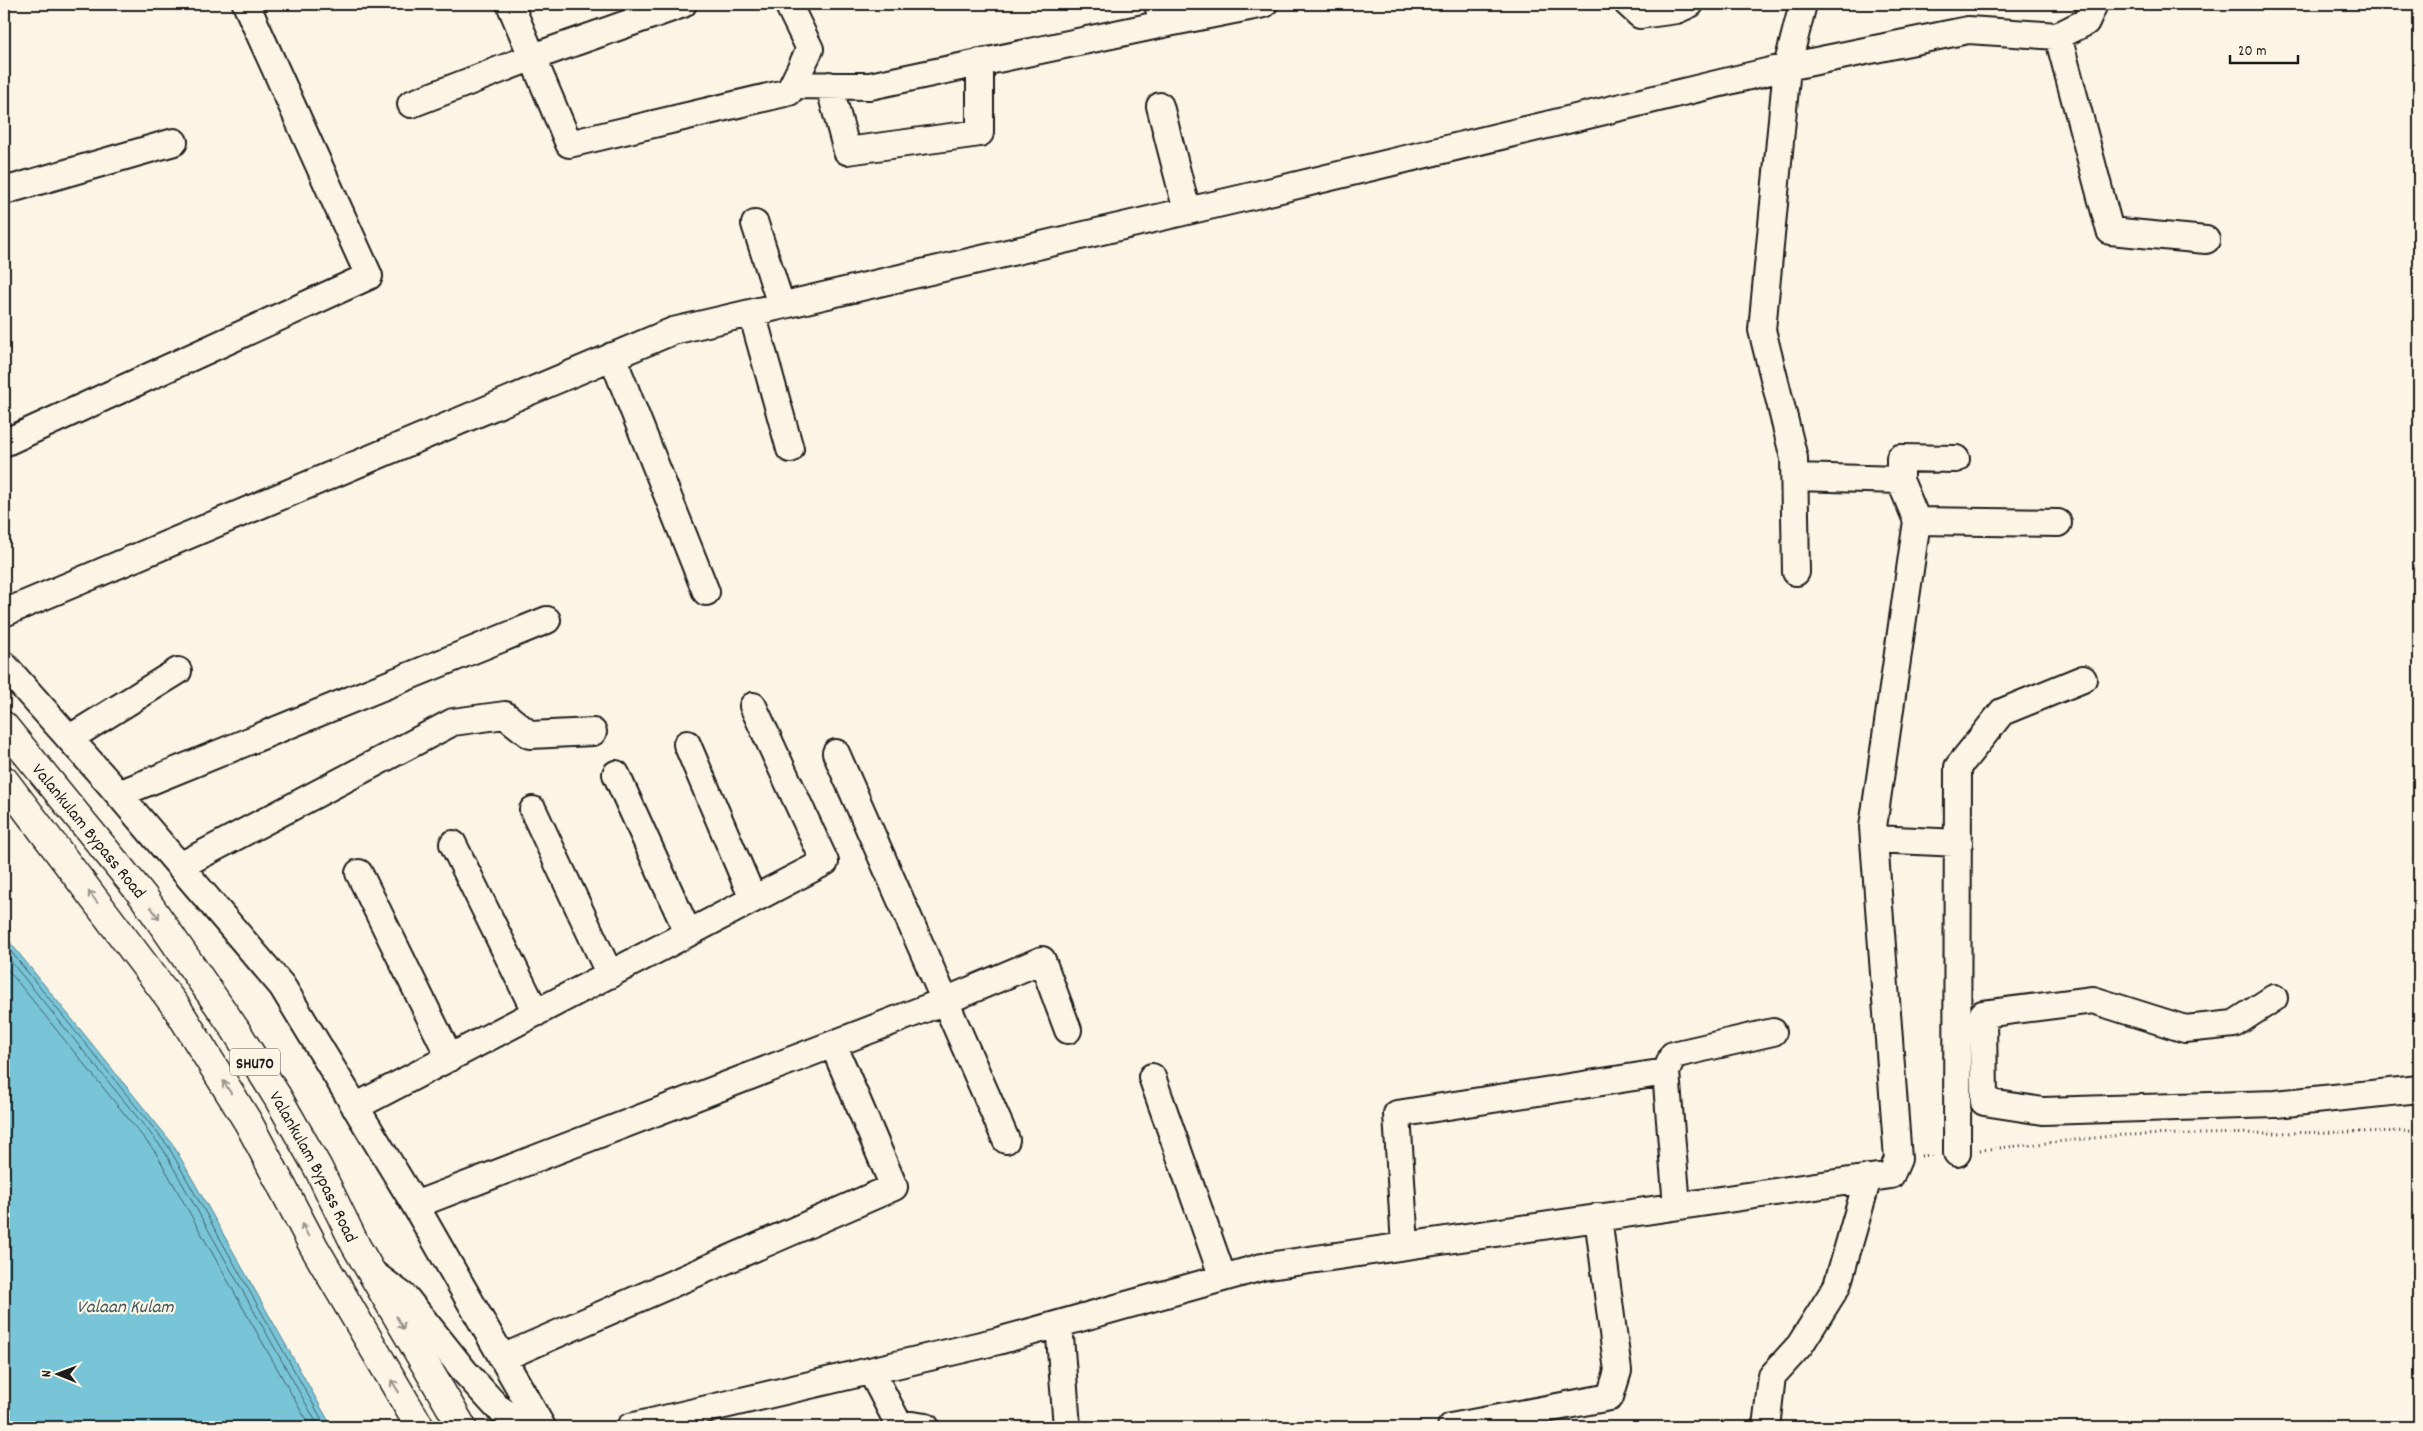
<svg xmlns="http://www.w3.org/2000/svg" width="2423" height="1431" font-family="Dekko,sans-serif">
<rect width="100%" height="100%" fill="#fcf5e5"/>
<filter id="ink" filterUnits="userSpaceOnUse"><feTurbulence type="fractalNoise" baseFrequency=".02" numOctaves="2"/><feDisplacementMap in="SourceGraphic" scale="10" xChannelSelector="R" yChannelSelector="G"/><feConvolveMatrix kernelMatrix="1 2 1 2 8 2 1 2 1" color-interpolation-filters="sRGB"/></filter>
<g filter="url(#ink)">
<path fill="#79c5d8" stroke="#54818d" d="M4 935 172 1143 332 1427H4Z"/>
<g fill="none" stroke-linecap="round" stroke-linejoin="round">
<path stroke="#416067" stroke-width="1" d="M4 943 168 1146 326 1427
M4 953 163 1149 319 1427
M4 965 156 1153 310 1427"/>
<defs>
<path id="minor" d="M510 4 569 144 789 92 810 49 788 4
M1628 4 1640 15 1677 10 1690 4
M1163 24 1264 4
M2058 36 2110 231 2206 240
M793 85 870 86 1163 24 1158 4
M829 85 847 151 980 133V62
M411 104 533 57 683 4
M1160 106 1187 211
M4 191 174 142
M755 224 781 305
M752 313 790 449
M612 356 706 592
M4 443 369 276 246 4
M1900 480V458L1956 459
M1917 521 2058 523
M1796 572 1794 458 1762 330 1787 67 1803 4
M4 613 673 331 1256 195 1787 67 1968 30 2058 36 2086 22 2094 4
M4 665 109 783 282 986 415 1205 542 1427
M70 738 178 671
M687 744 753 899
M836 753 945 1001 1042 960 1068 1030
M616 774 688 933
M119 794 547 620
M533 810 610 975
M1874 839 1959 843
M453 844 536 1013
M180 866 453 722 505 715 530 735 593 732
M359 873 450 1058
M2274 998 2234 1024 2185 1029 2093 1000 1983 1014 1984 1102 2043 1111 2276 1104 2419 1089
M1152 1077 1223 1278
M355 1107 825 862 753 706
M1957 1153 1958 767 2002 712 2083 679
M415 1205 945 1001 1006 1140
M1677 1206 1666 1072 1673 1055 1773 1032
M1405 1246 1397 1114 1666 1072
M371 1272 406 1298 465 1372 497 1407 527 1427
M1059 1324 1067 1427
M502 1358 894 1187 833 1044
M871 1371 898 1423 926 1427
M630 1427 998 1341 1262 1267 1891 1175 1898 1159 1873 827 1917 521 1900 480 1795 477
M1451 1427 1610 1397 1618 1371 1598 1217
M1766 1427 1772 1376 1800 1345 1837 1286 1868 1178"/>
<g id="primary">
<path id="s1" d="M4 726 143 896 235 1029 278 1098 318 1168 356 1246 462 1427"/>
<path d="M4 780 177 1008 248 1122 314 1247 420 1427"/>
</g>
</defs>
<use href="#minor" stroke="#1c1c1c" stroke-width="30"/>
<use href="#primary" stroke="#1c1c1c" stroke-width="31"/>
<path stroke="#1c1c1c" stroke-width="3" stroke-dasharray="1 4" stroke-linecap="butt" d="M1980 1150 2122 1135 2419 1131
M1921 1156 1934 1155"/>
<use href="#minor" stroke="#fcf5e5" stroke-width="26"/>
<use href="#primary" stroke="#fcf5e5" stroke-width="28"/>
</g>
<defs><path id="oneway-shaft" d="M-6 0H5M1.5-3L5.5 0L1.5 3" fill="none" stroke-width="1.6" stroke-linecap="round" stroke-linejoin="round" transform="scale(1.25)"/></defs>
<g stroke="#97938b">
<use href="#oneway-shaft" transform="translate(93 897) rotate(-127)"/>
<use href="#oneway-shaft" transform="translate(155 913) rotate(55)"/>
<use href="#oneway-shaft" transform="translate(227 1087) rotate(-122)"/>
<use href="#oneway-shaft" transform="translate(305 1230) rotate(-118)"/>
<use href="#oneway-shaft" transform="translate(400 1323) rotate(60)"/>
<use href="#oneway-shaft" transform="translate(395 1386) rotate(-122)"/>
</g>
</g>
<g text-anchor="middle" stroke-width="4.5" stroke-linejoin="round" paint-order="stroke">
<rect fill="#fcf5e5" stroke="#5f5d58" stroke-width="1" x="230" y="1048.5" width="50" height="27" rx="4"/>
<g font-size="16" font-weight="bold" fill="#1c1c1c">
<text x="255" y="1068">SHU70</text>
</g>
<g font-size="18" fill="#1c1c1c" stroke="#fcf5e5">
<text dy="6" stroke="none"><textPath href="#s1" startOffset="135">Valankulam Bypass Road</textPath></text>
<text dy="6" stroke="none"><textPath href="#s1" startOffset="540">Valankulam Bypass Road</textPath></text>
</g>
<g font-size="19" font-style="italic" fill="#3d575e" stroke="#fcf5e5">
<text x="125" y="1312">Valaan Kulam</text>
</g>
</g>
<rect width="2423" height="1431" fill="none" stroke="#fcf5e5" stroke-width="20"/>
<rect x="10" y="10" width="2403" height="1411" fill="none" stroke="#1c1c1c" stroke-width="2" filter="url(#ink)"/>
<g transform="translate(58 1374) rotate(271)" stroke="#fcf5e5" stroke-width="4" paint-order="stroke">
<path d="M0-4L9 19L0 12L-9 19Z" fill="#1c1c1c"/>
<text y="-8" font-size="14" font-weight="bold" text-anchor="middle" fill="#1c1c1c">N</text>
</g>
<path d="M2230 55v8h68v-8" fill="none" stroke="#1c1c1c" stroke-width="2.5"/>
<text x="2238" y="55" font-size="15" fill="#1c1c1c" stroke="#fcf5e5" stroke-width="4" paint-order="stroke">20 m</text>
</svg>
